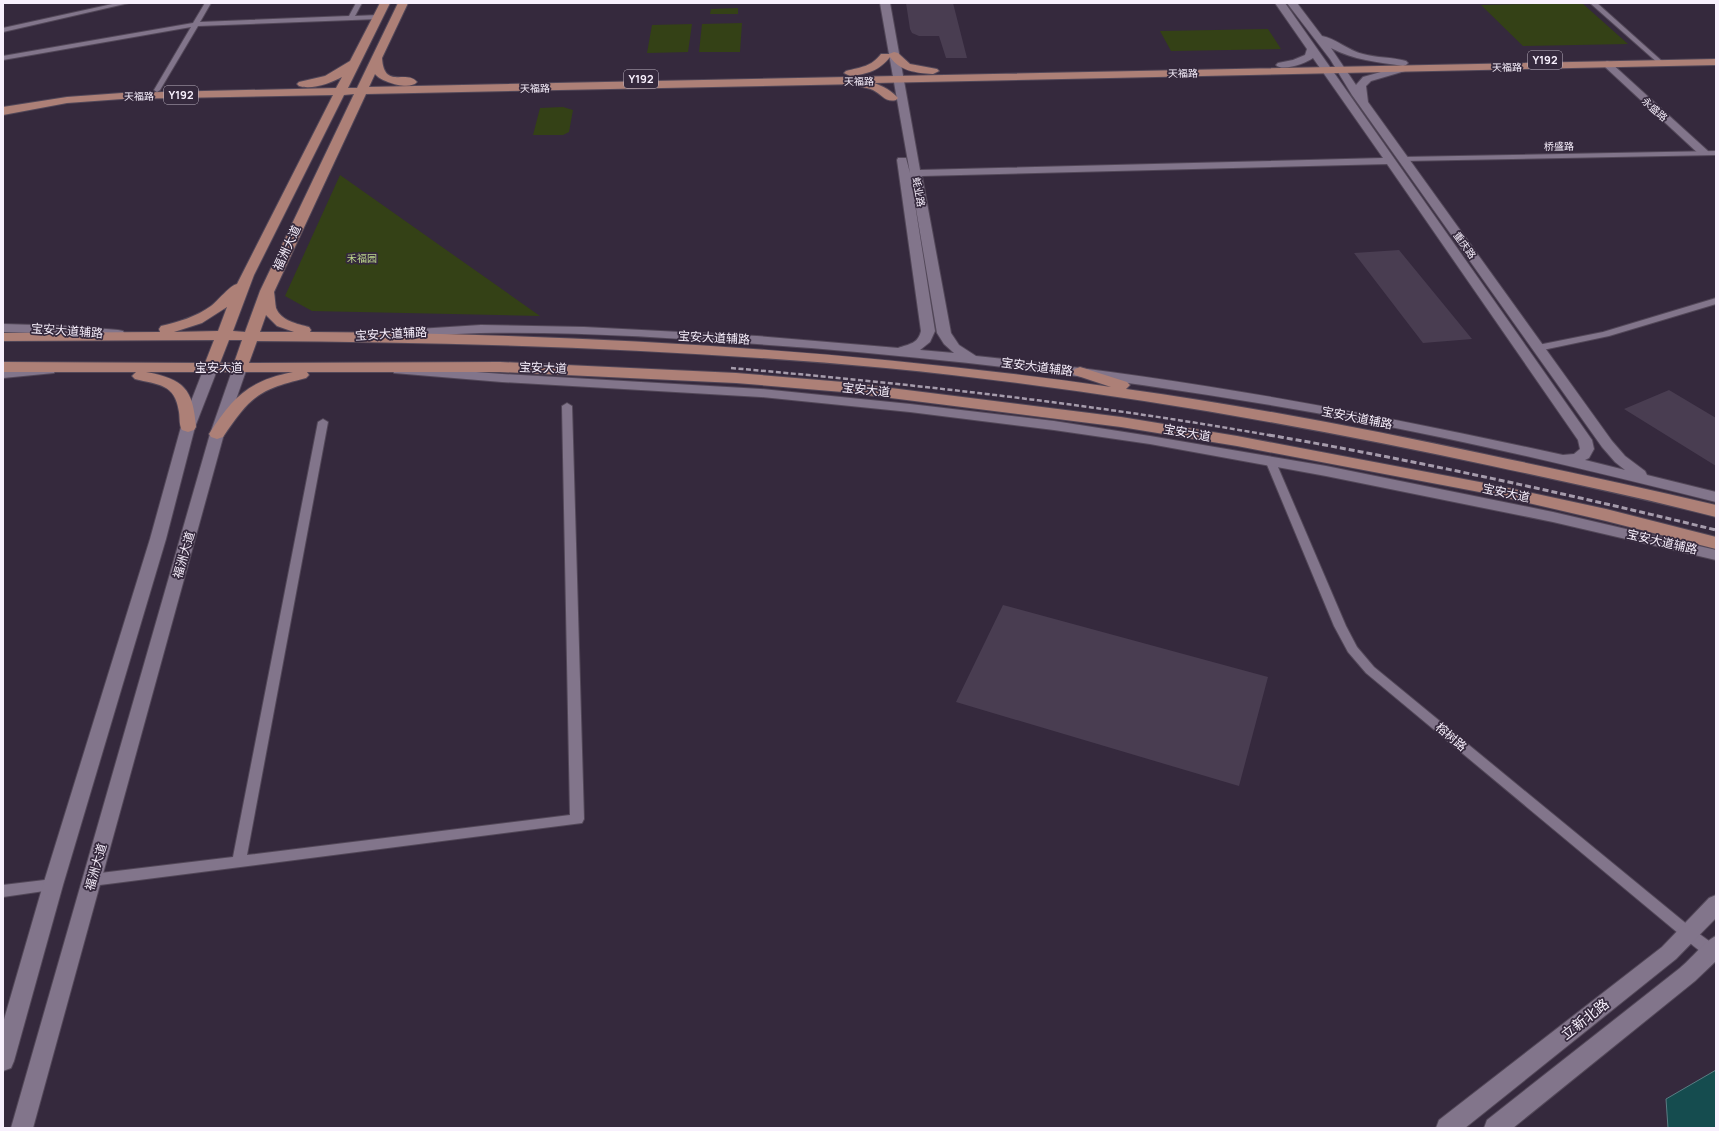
<svg xmlns="http://www.w3.org/2000/svg" width="1719" height="1131" font-family="Manrope,'Noto Sans SC',sans-serif">
<rect width="100%" height="100%" fill="#35293d"/>
<path fill="#344116" d="M1582 3 1628 44 1523 46 1481 5Z
M738 8V14H710L711 9Z
M742 23 740 52H699L702 24Z
M692 24 688 52 647 53 652 25Z
M1268 29 1281 49 1171 51 1160 31Z
M563 107 573 110 569 132 563 135H533L540 108Z
M340 175 540 316 312 311 285 296Z"/>
<path fill="#154c4f" stroke="#597d83" d="M1716 1070V1128H1668L1666 1099Z"/>
<path fill="#493d51" d="M906 3H953L967 58H946L939 36H919L912 33 910 29Z
M1399 250 1472 339 1423 343 1354 253Z
M1669 390 1716 418V466L1624 409Z
M1003 605 1268 677 1239 786 956 702Z"/>
<g fill="none" stroke-linecap="round" stroke-linejoin="round">
<defs>
<path id="street" d="M117 3H129L3 32V28Z
M205 3H211L200 22 349 16 356 3H362L355 16 378 15 381 17 378 19 198 26 160 90 157 92 154 90 191 27 3 60V56L193 23Z
M1590 3H1597L1663 62V64H1659Z
M1716 151V155L1403 161 1399 159 1403 157Z
M1716 298V304L1609 336 1538 351 1533 348 1538 345 1603 332Z
M567 403 572 406 584 819 582 823 92 886 87 884 85 880 87 876 92 874 233 857 318 422 323 419 328 422 247 855 570 815 562 406Z
M1270 457 1275 460 1346 626 1357 647 1374 667 1694 930 1716 946V956C1706 959 1692 944 1684 938L1366 673 1348 652 1334 626 1265 460Z
M53 879 58 881 60 885 58 889 3 897V885Z"/>
<path id="secondary" d="M880 3H890L920 170 1383 158 1313 58C1306 63 1283 72 1276 65L1278 63 1293 60 1305 55 1307 49 1275 3H1285L1592 440 1594 449 1589 458 1585 460 1625 470 1615 462 1602 447 1352 95 1330 59 1287 3H1297L1322 36C1335 38 1349 51 1363 54 1377 58 1392 57 1406 61L1408 63 1406 65 1403 66C1378 62 1353 60 1331 48L1356 85 1363 77 1402 66 1405 67 1407 69 1405 71 1371 81 1366 86 1368 102 1612 441 1625 456 1645 471 1647 475 1716 492V502C1598 472 1480 444 1360 421 1179 387 995 363 811 348 701 340 591 331 480 333 449 334 417 337 386 339L381 338 379 335 381 332 386 331 481 325 584 327 757 336 898 348C909 344 918 344 921 331L897 160 898 158H906L910 173ZM1387 164 1578 440 1580 449 1574 454 1563 455C1369 412 1174 376 976 356L959 345 951 333 922 176ZM910 173 937 333 944 344 954 353 920 350 930 342 935 331Z
M1607 61 1610 62 1708 151 1709 153 1708 155H1700L1604 66 1602 64Z
M3 324 70 326 118 330 123 331 125 334 123 337 118 338 70 334 3 332Z
M211 364 216 365 218 368 195 427 166 539 63 885 14 1061 11 1068 3 1071V1023L43 885 150 539 181 427 204 368 206 365Z
M240 364 245 365 247 368 224 434 33 1128H11L210 434 233 368 235 365Z
M49 366 54 367 56 370 54 373 3 378V370Z
M399 366 502 374 761 389 910 404 1054 421 1150 436 1326 466 1553 512 1716 550V560L1553 522 1326 476 1150 444 1054 430 910 412 761 397 502 382 394 373 392 370 394 367Z
M1716 895V918L1676 959 1465 1128H1436L1439 1120 1662 947 1709 898Z
M1716 936V961L1695 981 1513 1128H1484L1487 1120 1680 968C1690 960 1706 940 1716 936Z"/>
<path id="primary" d="M380 3H390L348 88H357L398 3H408L382 58C384 90 406 69 417 82 410 91 381 82 375 74L369 87 1716 59V65L874 83C883 86 892 91 898 98L896 100C886 103 881 94 873 90 869 88 864 88 860 86L859 84 366 94 274 292C275 298 275 303 276 308 281 321 298 324 309 327L311 330 310 332C578 334 846 349 1111 387L1075 375 1072 372 1075 369 1080 367 1127 382 1130 385 1126 389C1248 406 1368 429 1489 455 1565 471 1641 487 1716 505V517C1642 498 1567 482 1492 466 1292 423 1090 388 886 368 677 349 467 342 257 341L249 363 500 362 736 373 843 382 1121 417 1237 436 1490 484 1606 509 1716 537V549L1606 521 1490 494 1237 446 1121 427 843 392 736 383 500 372H307L309 375 306 378C258 390 251 396 223 437L217 439 211 437 209 434C233 397 248 381 293 372H146C184 379 193 389 196 427L194 430 188 432 182 430C179 425 180 418 179 412 175 383 158 385 135 379L132 376 136 372H3V362L205 363 214 340 3 341V333L160 332 159 329 161 326C178 322 196 317 211 306 218 301 229 286 237 284L333 95 122 99 67 103 3 115V107L67 97 122 93 336 88 342 77C331 83 312 90 299 86L297 84 299 82 325 76 350 61ZM354 94 260 291 245 332 233 331 254 275 344 95ZM227 307 218 331 174 332 202 323ZM266 315 277 326 294 332H260ZM229 340H242L234 363H220Z
M894 52 898 53 910 64 937 69 939 71 933 74C916 73 900 71 890 57 879 71 867 74 850 76L844 73 846 71C861 67 871 67 881 54H889Z"/>
</defs>
<use href="#street" stroke="#524758" stroke-width="2"/>
<use href="#secondary" stroke="#524758" stroke-width="2"/>
<use href="#primary" stroke="#524758" stroke-width="2"/>
<use href="#street" fill="#82758b" fill-rule="evenodd"/>
<use href="#secondary" fill="#82758b" fill-rule="evenodd"/>
<use href="#primary" fill="#ad8077" fill-rule="evenodd"/>
<path stroke="#a69cac" stroke-width="2.5" stroke-dasharray="5 2.5" stroke-linecap="butt" d="M731 368C913 384 1094 404 1274 436"/>
<path stroke="#a69cac" stroke-width="3" stroke-dasharray="6 3" stroke-linecap="butt" d="M1269 435C1419 461 1568 494 1716 530"/>
</g>
<g text-anchor="middle" stroke-width="3.5" stroke-linejoin="round" paint-order="stroke">
<g font-size="10" fill="#f8f0fd" stroke="#35293d">
<text transform="translate(1507 67) rotate(-1)" y="4">天福路</text>
<text transform="translate(1183 73) rotate(-1)" y="4">天福路</text>
<text transform="translate(859 81) rotate(-1)" y="4">天福路</text>
<text transform="translate(535 88) rotate(-1)" y="4">天福路</text>
<text transform="translate(139 96) rotate(-1)" y="4">天福路</text>
<text transform="translate(1655 109) rotate(42)" y="4">永盛路</text>
<text transform="translate(1559 146) rotate(-1)" y="4">桥盛路</text>
<text transform="translate(919 192) rotate(80)" y="4">蚝业路</text>
<text transform="translate(1465 245) rotate(54)" y="4">重庆路</text>
</g>
<g font-size="10" fill="#bdd68d" stroke="#35293d">
<text x="362" y="262">禾福园</text>
</g>
<g fill="#35293d" stroke="#beb4c3" stroke-width="1">
<rect x="1528" y="51" width="34" height="18" rx="3"/>
<rect x="624" y="70" width="34" height="18" rx="3"/>
<rect x="164" y="86" width="34" height="18" rx="3"/>
</g>
<g font-size="11" font-weight="bold" fill="#f8f0fd">
<text x="1545" y="64">Y192</text>
<text x="641" y="83">Y192</text>
<text x="181" y="99">Y192</text>
</g>
<g font-size="12" fill="#f8f0fd" stroke="#35293d">
<text transform="translate(287 248) rotate(-65)" y="4">福洲大道</text>
<text transform="translate(67 331) rotate(4)" y="4">宝安大道辅路</text>
<text transform="translate(391 334) rotate(-3)" y="4">宝安大道辅路</text>
<text transform="translate(714 338) rotate(3)" y="4">宝安大道辅路</text>
<text transform="translate(1037 367) rotate(7)" y="4">宝安大道辅路</text>
<text x="219" y="372">宝安大道</text>
<text transform="translate(543 368) rotate(2)" y="4">宝安大道</text>
<text transform="translate(866 390) rotate(6)" y="4">宝安大道</text>
<text transform="translate(1357 418) rotate(11)" y="4">宝安大道辅路</text>
<text transform="translate(1187 433) rotate(10)" y="4">宝安大道</text>
<text transform="translate(1506 493) rotate(12)" y="4">宝安大道</text>
<text transform="translate(1662 542) rotate(13)" y="4">宝安大道辅路</text>
<text transform="translate(184 555) rotate(-74)" y="4">福洲大道</text>
<text transform="translate(1451 737) rotate(40)" y="4">榕树路</text>
<text transform="translate(96 867) rotate(-74)" y="4">福洲大道</text>
</g>
<g font-size="14" fill="#f8f0fd" stroke="#35293d">
<text transform="translate(1585 1019) rotate(-38)" y="5">立新北路</text>
</g>
</g>
<rect width="1719" height="1131" fill="none" stroke="#f8f0fd" stroke-width="8"/>
</svg>
